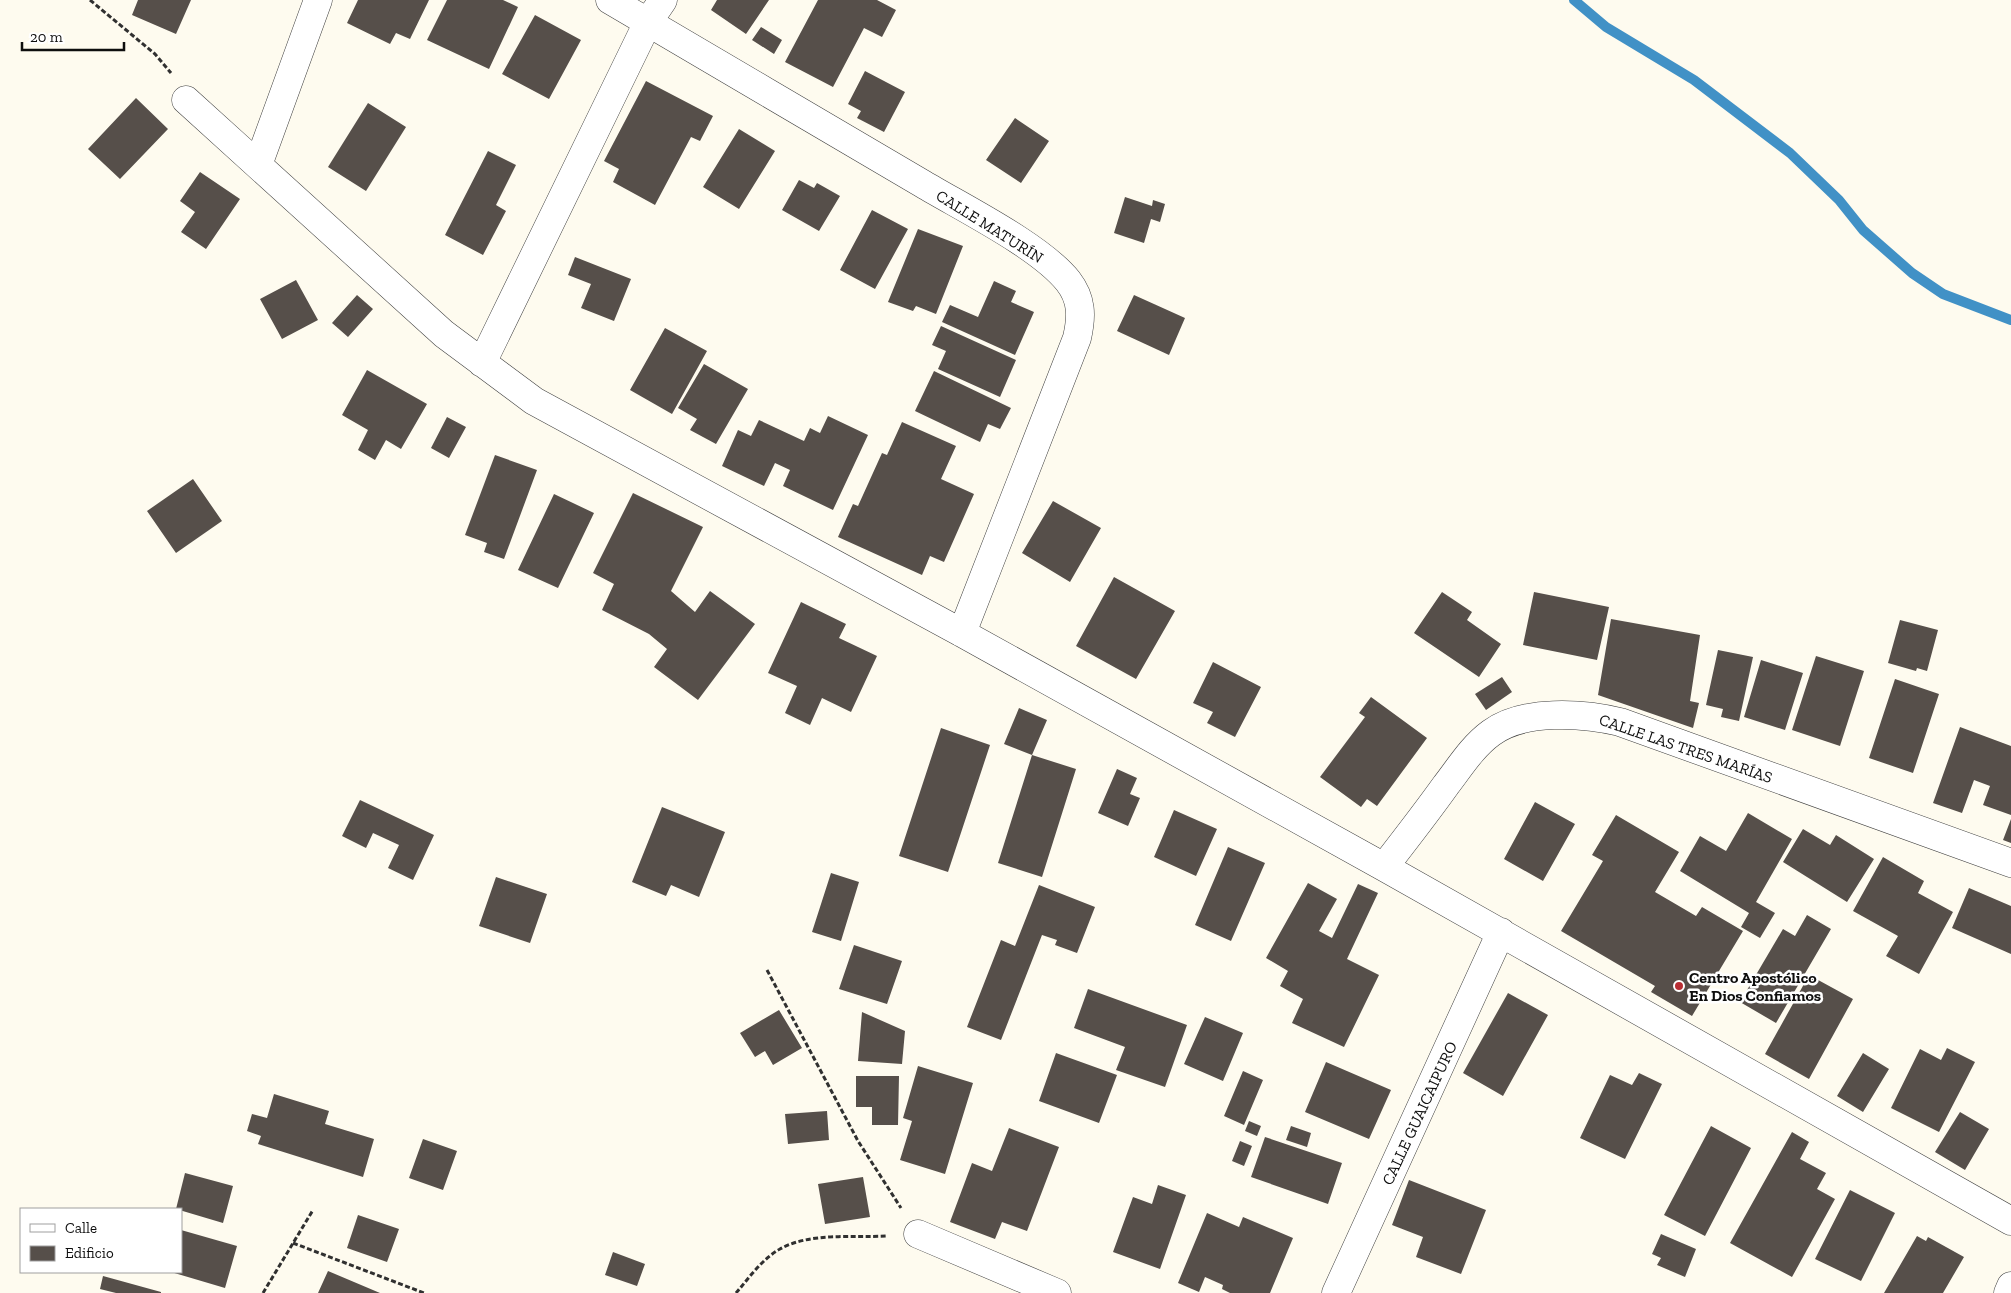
<svg xmlns="http://www.w3.org/2000/svg" width="2011" height="1293" font-family="'Zilla Slab',serif">
<rect width="100%" height="100%" fill="#fefbef"/>
<g fill="none" stroke-linecap="round" stroke-linejoin="round">
<path stroke="#4191c6" stroke-width="10" d="M1574 0 1606 27 1694 80 1790 153 1839 200 1863 230 1912 273 1943 294 2011 320"/>
</g>
<path fill="#564f4a" d="M138 0H191L176 34 132 15Z
M358 0H429L410 39 396 33 390 44 347 23Z
M447 0H503L518 7 489 69 427 40Z
M717 0H769L746 34 711 10Z
M818 0H877L896 10 882 37 864 28 833 87 785 62Z
M535 15 581 40 549 99 502 74Z
M761 27 782 40 774 54 752 40Z
M865 71 905 92 884 132 857 118 861 111 848 104Z
M646 81 713 116 700 141 691 137 655 205 613 182 619 169 604 161Z
M136 98 168 129 120 179 88 149Z
M368 103 406 127 366 191 328 167Z
M1015 118 1049 141 1021 183 986 160Z
M739 129 775 151 739 209 703 187Z
M488 151 516 165 496 205 506 211 483 255 445 235Z
M200 172 240 199 206 249 181 232 195 212 180 201Z
M799 180 814 188 817 183 840 196 819 231 782 210Z
M1125 197 1152 206 1153 200 1165 204 1160 222 1151 219 1144 243 1114 233Z
M872 210 908 229 875 289 840 270Z
M918 229 963 246 936 314 916 306 913 311 888 302Z
M575 257 631 279 614 321 581 308 591 284 568 275Z
M296 280 318 320 282 339 260 299Z
M994 281 1016 291 1011 302 1034 312 1015 355 942 322 950 305 978 317Z
M357 295 373 309 348 337 332 323Z
M1134 295 1185 318 1169 355 1117 331Z
M941 326 1016 360 1000 397 938 369 946 351 932 345Z
M665 328 707 351 672 414 630 390Z
M704 364 748 389 716 444 690 430 697 419 678 408Z
M367 370 427 404 401 449 386 440 375 460 358 450 368 430 342 415Z
M934 371 1011 408 1000 429 988 424 980 442 915 411Z
M828 416 868 435 833 510 783 486 790 470 775 463 764 486 722 466 738 430 751 436 759 420 804 441 810 428 820 433Z
M447 417 466 427 449 458 431 448Z
M902 422 956 446 941 479 974 494 944 562 930 556 922 575 838 537 853 504 858 506 882 453 887 455Z
M495 455 537 470 504 559 484 552 487 543 465 535Z
M193 479 222 521 176 553 147 511Z
M633 493 703 527 671 591 695 612 710 591 755 624 698 700 654 667 667 649 649 634 602 610 614 584 593 573Z
M554 494 594 513 558 588 518 570Z
M1053 501 1101 528 1070 582 1022 553Z
M1114 577 1175 611 1136 679 1076 646Z
M1442 592 1472 612 1467 620 1501 644 1479 677 1414 633Z
M1534 592 1609 607 1597 660 1523 645Z
M801 602 846 624 839 638 877 656 851 712 822 698 810 725 785 713 797 686 768 673Z
M1611 619 1700 635 1690 701 1699 703 1693 728 1598 695Z
M1900 620 1938 630 1927 671 1917 668 1916 671 1888 663Z
M1718 650 1753 657 1739 721 1721 717 1723 709 1706 705Z
M1816 656 1864 671 1840 746 1792 730Z
M1761 660 1803 673 1785 730 1744 717Z
M1213 662 1261 687 1235 737 1207 723 1213 712 1193 703Z
M1502 677 1512 692 1486 710 1475 694Z
M1895 679 1939 694 1913 773 1869 758Z
M1371 697 1427 738 1377 806 1367 799 1361 807 1320 777 1365 717 1359 713Z
M1019 708 1047 720 1032 755 1004 744Z
M1960 727 2011 746V815L1983 805 1990 786 1974 780 1962 813 1933 803Z
M941 728 990 745 948 872 899 856Z
M1032 755 1076 769 1042 877 998 863Z
M1117 769 1137 778 1130 794 1140 798 1128 826 1098 813Z
M360 800 434 835 413 880 388 868 399 845 373 833 366 848 342 836Z
M1535 802 1575 824 1543 881 1504 859Z
M662 807 725 832 699 897 671 885 666 896 632 882Z
M1174 810 1217 829 1196 876 1154 857Z
M1748 813 1792 839 1756 902 1775 913 1760 938 1741 927 1749 913 1680 871 1700 836 1726 851Z
M1616 815 1679 852 1655 892 1696 916 1702 907 1743 931 1692 1016 1651 992 1655 986 1561 931 1603 861 1592 855Z
M2011 819V843L2003 840Z
M1803 829 1830 845 1836 835 1874 859 1847 902 1783 862Z
M1228 847 1265 863 1231 941 1195 925Z
M1883 857 1924 881 1918 893 1953 912 1919 974 1886 956 1898 936 1853 911Z
M831 873 859 882 841 941 812 932Z
M496 877 547 894 530 943 479 926Z
M1308 883 1337 899 1319 931 1332 938 1358 884 1378 893 1347 959 1379 975 1344 1047 1292 1023 1303 999 1280 986 1288 971 1266 958Z
M1039 885 1095 907 1077 953 1055 945 1057 940 1042 935 1001 1040 967 1027 1001 940 1015 946Z
M1969 888 2011 906V954L1952 928Z
M1807 915 1831 929 1776 1023 1740 1002 1783 929 1795 936Z
M854 945 902 961 887 1004 839 989Z
M1809 975 1853 999 1809 1079 1765 1054Z
M1088 989 1187 1025 1165 1087 1116 1070 1125 1047 1074 1028Z
M1508 993 1548 1015 1503 1096 1463 1073Z
M779 1010 802 1048 773 1065 765 1051 755 1057 740 1033Z
M862 1012 905 1031 902 1064 858 1061Z
M1205 1017 1243 1033 1223 1081 1184 1064Z
M1947 1048 1975 1062 1939 1132 1891 1108 1920 1049 1941 1060Z
M1056 1053 1117 1075 1099 1123 1039 1101Z
M1863 1053 1889 1069 1863 1112 1837 1096Z
M1326 1062 1391 1090 1369 1139 1305 1112Z
M918 1066 973 1083 945 1174 900 1160 912 1121 903 1118Z
M1243 1071 1263 1080 1244 1125 1224 1116Z
M1639 1073 1662 1084 1625 1159 1580 1138 1610 1075 1632 1085Z
M856 1076H899L898 1125H872V1107H856Z
M274 1094 329 1111 325 1124 374 1139 363 1177 258 1144 261 1136 247 1131 252 1114 267 1118Z
M827 1111 829 1140 788 1144 785 1114Z
M1960 1112 1989 1129 1965 1170 1935 1152Z
M1249 1121 1261 1126 1257 1136 1245 1131Z
M1291 1126 1311 1133 1307 1147 1286 1140Z
M1711 1126 1751 1148 1705 1236 1664 1215Z
M1009 1128 1059 1147 1027 1231 1002 1222 995 1239 950 1222 972 1163 992 1171Z
M1792 1132 1809 1142 1800 1159 1826 1173 1817 1189 1835 1199 1792 1277 1730 1243Z
M1265 1137 1342 1163 1328 1204 1251 1177Z
M423 1139 457 1151 443 1190 409 1178Z
M1240 1141 1252 1146 1244 1166 1232 1161Z
M185 1173 233 1186 223 1223 176 1209Z
M863 1177 870 1217 825 1224 818 1184Z
M1409 1180 1486 1210 1461 1274 1416 1257 1423 1237 1392 1225Z
M1158 1185 1186 1195 1160 1269 1113 1252 1133 1197 1152 1204Z
M1850 1190 1895 1213 1861 1281 1815 1259Z
M1207 1213 1239 1227 1243 1217 1293 1238 1270 1293H1230L1222 1289 1223 1285 1205 1277 1199 1292 1178 1283Z
M358 1215 399 1229 387 1262 347 1248Z
M181 1230 237 1246 225 1288 171 1272H181Z
M1661 1234 1696 1249 1685 1277 1657 1265 1661 1258 1652 1254Z
M1917 1236 1926 1241 1928 1237 1964 1257 1943 1293H1884Z
M613 1252 645 1264 637 1286 605 1275Z
M328 1271 380 1293H318Z
M103 1276 161 1292V1293H116L100 1289Z"/>
<g fill="none" stroke-linecap="round" stroke-linejoin="round">
<defs>
<path id="street" d="M610 0C714 61 819 123 923 184 963 208 1040 246 1068 281 1082 299 1082 316 1077 338L962 633
M186 100 444 334 534 401 962 633 1384 867 2011 1221
M258 165 318 0
M482 363 648 22 663 0
M1384 867C1405 840 1426 813 1446 785 1460 767 1472 747 1491 733 1523 709 1583 713 1620 722L2011 863
M918 1234 1057 1293
M1336 1293 1501 932
M2008 1293 2011 1286"/>
</defs>
<use href="#street" stroke="#414141" stroke-width="29"/>
<path stroke="#303030" stroke-width="3" stroke-dasharray="5 2.5" stroke-linecap="butt" d="M90 0 155 54 171 73
M767 970 858 1141 901 1208
M293 1243 424 1293
M263 1293 313 1210
M736 1293C749 1278 762 1259 780 1249 810 1232 854 1238 887 1236"/>
<use href="#street" stroke="#fff" stroke-width="28"/>
</g>
<circle fill="#b72d33" stroke="#fff" stroke-width="2" cx="1679" cy="986" r="5"/>
<g text-anchor="middle" stroke-width="5" stroke-linejoin="round" paint-order="stroke">
<g font-size="16" fill="#0e0e0e" stroke="#fff">
<text transform="translate(990 226) rotate(32)" y="6">CALLE MATURÍN</text>
<text transform="translate(1686 748) rotate(19)" y="6">CALLE LAS TRES MARÍAS</text>
<text transform="translate(1419 1113) rotate(-65)" y="6">CALLE GUAICAIPURO</text>
</g>
<g font-size="16" font-weight="bold" fill="#0e0e0e" stroke="#fff" text-anchor="start">
<text x="1689" y="983">Centro Apostólico<tspan x="1689" dy="18">En Dios Confiamos</tspan></text>
</g>
</g>
<rect x="20" y="1208" width="162" height="65" fill="#ffffff" stroke="#9f9f9f"/>
<rect x="30" y="1224" width="25" height="8" fill="#ffffff" stroke="#9f9f9f"/>
<text x="65" y="1233" font-size="15" fill="#0e0e0e">Calle</text>
<rect x="30" y="1246" width="25" height="15" fill="#564f4a" stroke="#9f9f9f"/>
<text x="65" y="1258" font-size="15" fill="#0e0e0e">Edificio</text>
<path d="M22 42v8h102v-8" fill="none" stroke="#0e0e0e" stroke-width="2.5"/>
<text x="30" y="42" font-size="15" fill="#0e0e0e" stroke="#ffffff" stroke-width="4" paint-order="stroke">20 m</text>
</svg>
